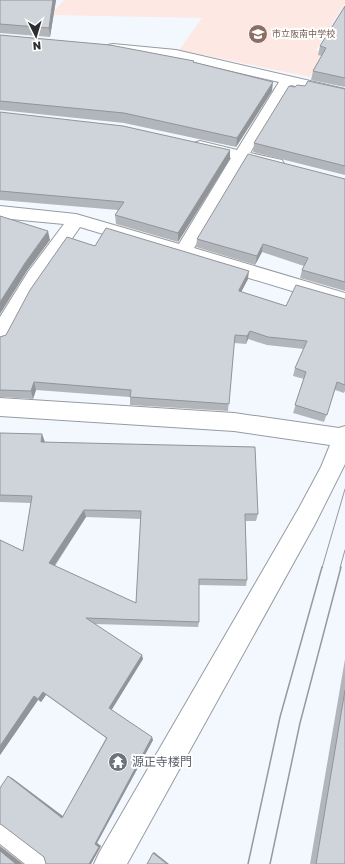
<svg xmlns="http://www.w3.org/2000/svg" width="345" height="864" font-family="'Golos Text','Noto Sans JP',sans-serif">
<rect width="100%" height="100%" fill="#f2f8fe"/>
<path fill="#fde8e4" d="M64 0H345V3L316 50 323 54 310 77 179 50 202 18 51 15Z"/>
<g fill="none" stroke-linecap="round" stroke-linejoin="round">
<defs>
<path id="lane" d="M0 823 6 826 47 857 49 864H25L0 844Z"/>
<path id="street" d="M113 44 176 50 345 89V97L291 85 250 153 282 160 284 164 282 168 276 169 245 162 194 248 345 293V307L80 227 31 297 7 342 0 345V317L28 272 64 224 0 218V206L76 214 179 244 231 158 194 149 192 146 194 143 200 141 237 150 279 82 176 58 108 51 106 48 108 45Z
M0 398 234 413 339 428 345 426V464L315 524 127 864H94L99 853 299 508 321 467 330 445 234 431 0 416Z"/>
</defs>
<use href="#lane" stroke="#969ca1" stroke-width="2"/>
<use href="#street" stroke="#969ca1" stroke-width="2"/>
<use href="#lane" fill="#fff" fill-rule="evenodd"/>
<use href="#street" fill="#fff" fill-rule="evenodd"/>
<path stroke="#969a9e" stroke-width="1" d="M322 568 345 489
M340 568 345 550"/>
<path stroke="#969a9e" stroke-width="1.5" d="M248 864 280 717 322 567
M270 864 300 723 341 567"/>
</g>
<path fill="#b2b6bb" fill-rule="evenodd" d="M0 0H56L50 37 0 33Z
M345 6V87L311 80 313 71 322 56 318 55 320 46Z
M0 35 194 61V63L272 91 236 147 124 123 0 110Z
M305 86 345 89V175L253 152 254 143 295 87Z
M0 112 230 159 178 242 116 224 115 215 118 210 0 200Z
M345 179V291L300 278 302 270 304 266 262 252 255 265 196 247 197 239Z
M95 246 248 279 241 292 286 306 345 299V391L344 393 335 390 324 422 293 413 304 379 293 376 295 368 304 349 267 345 248 339 246 344 234 343 228 411 130 405V397L36 390 33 399 0 397V337L6 335Z
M0 433 45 443 258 514 256 521H245L247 580 246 586 199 585V622L198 627 94 624 143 659 111 710 153 740 97 843 101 846 91 864H46L44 857 8 776 12 778 63 816 106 738 46 695 41 702 38 700 0 755V540L23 551 31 503 0 502ZM86 517 141 519 136 603 55 566Z
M345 659V864H310Z"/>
<path fill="#919499" d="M53 0H56L50 37 49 28Z
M273 82 272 91 236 147 237 138Z
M230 150V159L178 242V233Z
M48 231 50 240 27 271 0 314V302L25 263Z
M263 244 262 252 255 265 257 256Z
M249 271 248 279 238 298 239 290Z
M250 331 248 339 246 344 247 336Z
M34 382 36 390 33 399 31 391Z
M42 434 45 442H41Z
M84 510 86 517 52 569 49 563Z
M142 655 143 659 111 711 109 708Z
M43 692 46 695 41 702 38 699Z
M34 696 38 700 0 755V746Z
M152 737 153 740 97 843 101 846 91 864H89L95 844Z
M8 776 12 778 65 818H62Z
M0 846 23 864H16L0 851Z
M154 852 169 864H167L153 853Z"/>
<path fill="#cfd4da" stroke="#919499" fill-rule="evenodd" d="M0 0H53L49 28 0 24Z
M345 6V78L313 71 326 48 320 46Z
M0 35 110 45 194 61 193 62 273 82 237 138 124 113 0 101Z
M308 81 345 89V166L254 143 289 86 295 87 297 85 305 86Z
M0 112 123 126 230 150 178 233 115 215 124 202 0 191Z
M248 154 345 179V282L302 270 308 258 263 244 257 256 197 239Z
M0 216 48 231 25 263 0 302Z
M106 228 249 271 239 290V291L286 306 296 285 345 299V385L337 382 327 415 295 405 306 372 295 368 307 341 268 337 250 331 247 336 235 335 229 404 130 397 131 390 34 382 31 391 0 390V337L6 335 30 290 67 237 95 246Z
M0 433 42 434 41 442 255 447 258 514H245L247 580 199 579V622L86 618 142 655 109 708 152 737 95 844 99 847 89 864H46L44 857 2 825 0 824V788L8 776 62 818 107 738 43 692 38 699 34 696 0 746V540L23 551 32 496 0 495ZM84 510 141 511 136 603 49 563Z
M345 690V864H316Z
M0 851 16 864H0Z
M153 853 167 864H147Z"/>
<defs>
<symbol id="school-disc" viewBox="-11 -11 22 22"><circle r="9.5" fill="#8d6e63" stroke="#fff"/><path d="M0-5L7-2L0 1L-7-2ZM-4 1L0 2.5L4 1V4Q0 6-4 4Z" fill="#fff"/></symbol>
<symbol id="temple-disc" viewBox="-11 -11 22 22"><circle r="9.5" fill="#6b7280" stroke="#fff"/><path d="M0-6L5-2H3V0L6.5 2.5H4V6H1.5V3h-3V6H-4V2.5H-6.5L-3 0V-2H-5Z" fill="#fff"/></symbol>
</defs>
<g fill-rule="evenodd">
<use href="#school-disc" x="247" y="23" width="22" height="22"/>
<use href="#temple-disc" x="107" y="751" width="22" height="22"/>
</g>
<g text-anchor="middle" stroke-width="4" stroke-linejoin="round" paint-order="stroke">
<g font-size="9" fill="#785e54" stroke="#fff" text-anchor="start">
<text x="272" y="37">市立阪南中学校</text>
</g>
<g font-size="12" fill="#5b616d" stroke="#fff" text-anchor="start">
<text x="132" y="766">源正寺楼門</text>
</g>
</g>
<g transform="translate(36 36) rotate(175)" stroke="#ffffff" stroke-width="3" paint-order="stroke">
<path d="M0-3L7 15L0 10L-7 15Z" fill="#2c2e30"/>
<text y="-6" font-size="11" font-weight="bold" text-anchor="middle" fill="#2c2e30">N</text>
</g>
</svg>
